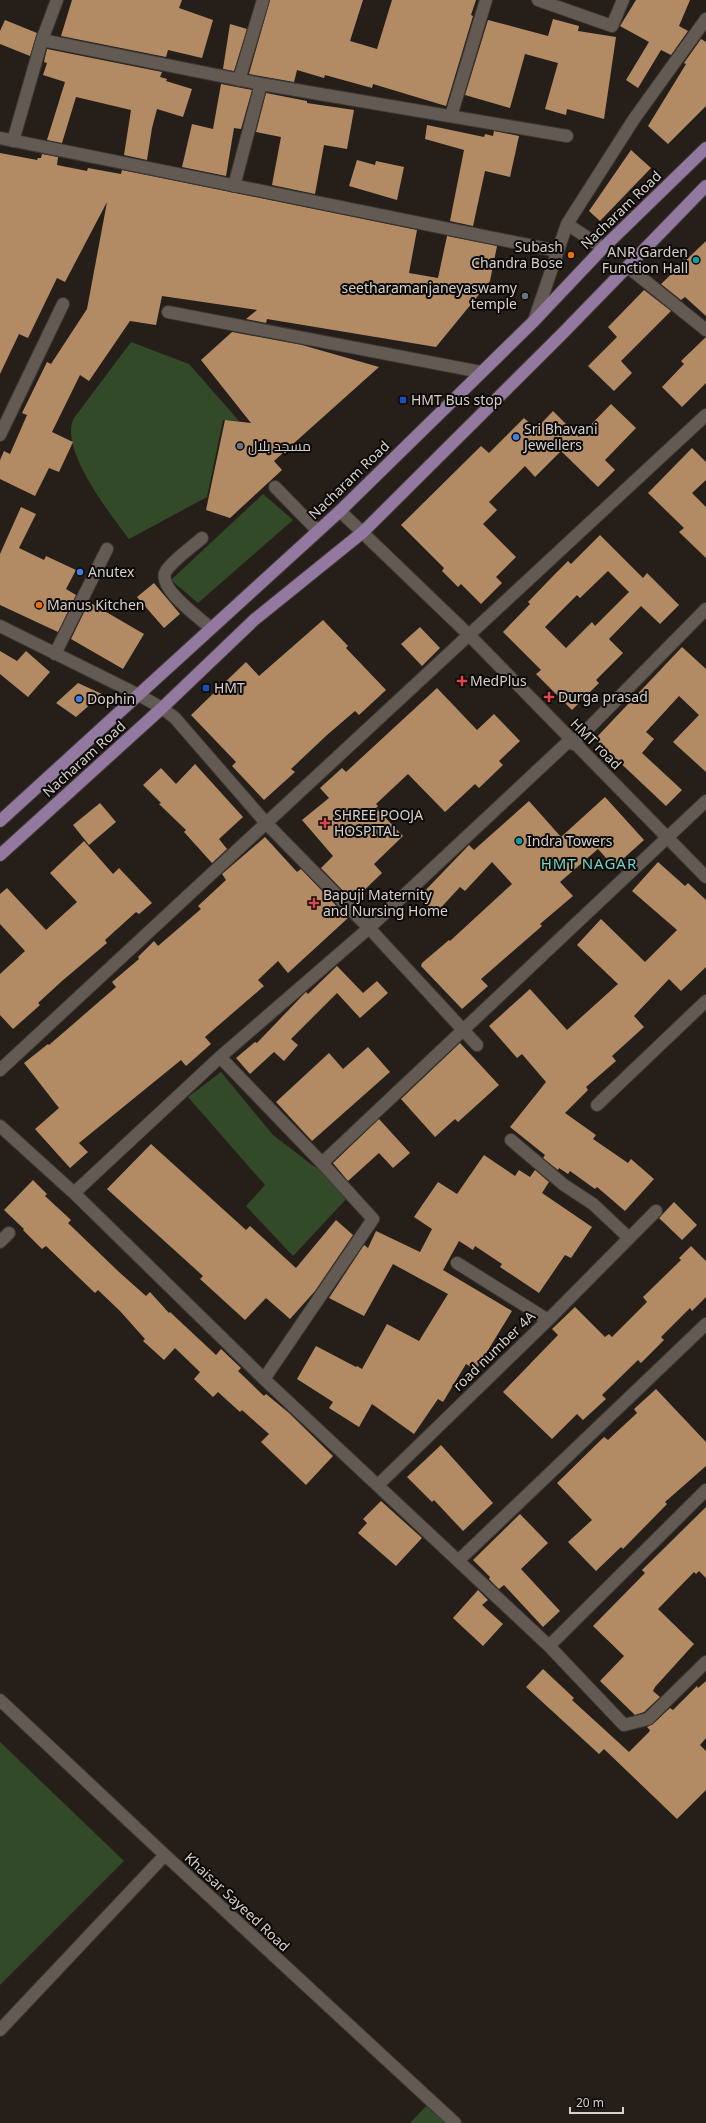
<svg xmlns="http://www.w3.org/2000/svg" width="706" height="2123" font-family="'Noto Sans',Cairo,sans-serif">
<rect width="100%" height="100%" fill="#261f19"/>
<path fill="#334a29" d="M131 342 189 364 239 421 223 420 207 497 129 539C111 515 58 448 74 418Z
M263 494 293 520 198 603 171 580Z
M221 1072 273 1135 312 1165 335 1177 349 1196 293 1256 246 1206 265 1185 188 1097Z
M0 1742 124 1861 0 1985Z
M427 2105 446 2123H410Z"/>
<path fill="#b28b65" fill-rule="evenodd" d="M72 0H182L179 8 213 20 202 58 168 50 166 57 61 36Z
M270 0H363L350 41 377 49 392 0H476L471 15 473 16 446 106 373 84 372 88 325 75 324 78 297 70 294 82 249 74Z
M636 0H690L679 26 688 31 671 55 661 50 638 88 626 80 649 42 620 26Z
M553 19 579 26 578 31 616 37 604 119 567 109 566 115 545 109 558 63 525 54 510 108 465 95 488 20 548 36Z
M5 20 37 33 30 56 0 44V31Z
M230 24 247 29 234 71 223 69Z
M701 39 706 42V106L668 144 648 126 686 64 684 63Z
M47 49 162 72 160 77 167 79 166 81 192 89 183 117 157 109 152 128 147 160 124 155 131 110 76 97 62 143 47 140 65 82 43 75 47 63 44 62Z
M221 84 252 90 241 129 234 128 226 176 182 167 192 124 213 129Z
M266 93 307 101V103L354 110 347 149 324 145 315 194 272 185 281 137 256 132Z
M427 125 484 137 485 134 493 136 494 131 519 136 510 177 485 171 473 226 450 221 464 150 425 139Z
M631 150 651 168 600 221 589 211Z
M0 153 37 160 38 158H41L42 154 58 157 57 165 87 171 88 168 121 174 122 170 417 230 409 273 438 278 447 236 497 246 490 281 436 347 267 319 266 323 246 319 257 310 162 296 156 325 130 321 89 381 80 375 52 432 73 442 59 472 49 468 35 496 0 479V460L4 451 10 454 27 415 22 413 47 362 51 364 87 309 107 202 65 282 57 278 28 338 19 334 0 374Z
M357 160 375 165 376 161 404 167 397 200 349 186Z
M706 241V316L685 297 681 300 661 284Z
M644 290 671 311 621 361 632 373 614 391 588 366 617 337 608 327Z
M232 332 302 345 379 367 274 461 282 470 230 518 206 510 225 420 251 423 201 360Z
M706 337V383L682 407 662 387 684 364 681 361Z
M611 404 636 428 605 460 615 470 598 487 561 451 535 477 525 466 489 502 497 510 483 524 516 557 496 577 502 583 481 604 461 584 458 587 442 571 444 568 401 525 481 446 489 453 524 418 536 429 553 411 579 437Z
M692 448 706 462V480L692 493 706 507V558L679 532 684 528 648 493Z
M21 507 36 514 19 548 44 560 46 556 76 570 66 589 76 595 58 632 0 605V554Z
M600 535 643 578 647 573 679 605 660 624 641 606 609 639 623 653 596 680 599 683 572 710 536 674 541 670 503 632 530 604 528 602 555 574 568 561 571 564ZM608 571 629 592 595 626 592 622 566 648 545 627 577 595 580 598Z
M154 583 180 614 164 628 137 597Z
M89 602 144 634 123 669 71 639Z
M323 620 348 646 346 648 386 690 359 715 355 711 327 735 291 769 295 772 264 800 232 766 236 762 191 715 246 662 259 676Z
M420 627 440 648 422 666 401 644Z
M682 647 706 669V772L673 742 699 715 679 696 646 732 654 739 642 753 682 790 666 806 595 739Z
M0 651 17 661 26 651 50 672 28 697 0 674Z
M78 683 102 694 76 717 56 703Z
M437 688 477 730 494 714 520 741 499 761 503 765 479 788 475 784 445 812 408 774 376 804 378 806 376 808 403 836 374 864 382 873 353 901 321 868 333 856 302 820 329 798 320 788 342 768 346 772Z
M195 764 243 817 219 839 227 849 212 863 184 832 186 830 159 804 161 803 143 785 161 768 176 784Z
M605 797 644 840 614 867 598 849 560 882 573 896 540 924 542 926 481 979 488 986 462 1009 421 966 422 963 449 940 450 941 512 884 492 862 465 891 460 887 435 914 418 898 469 845 474 850 529 801 561 837Z
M100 803 116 822 89 845 73 825Z
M265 837 297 872 301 869 348 918 288 973 278 961 258 980 264 986 205 1037 211 1044 186 1066 181 1060 79 1143 88 1152 70 1168 35 1129 59 1108 24 1063 48 1044 49 1045 116 987 112 982 139 959 138 957 154 941 158 946 201 909 198 906 226 880 222 874Z
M84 841 113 874 119 868 152 903 139 914 136 912 105 940 107 943 62 981 38 1003 40 1005 13 1029 0 1015V974L25 951 0 924V894L7 888 46 930 77 902 50 873Z
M658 862 685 886 688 883 706 900V967L681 991 669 979 634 1016 644 1027 612 1056 616 1061 586 1087 588 1090 565 1113 596 1135 593 1139 628 1163 631 1159 654 1179 625 1211 597 1187 595 1189 570 1171 568 1174 559 1168 558 1170 543 1158 545 1155 510 1127 546 1082 522 1054 517 1058 489 1026 530 989 567 1030 618 984 577 945 601 919 645 962 677 930 632 891Z
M337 966 363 993 377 981 388 993 360 1018 337 993 291 1039 298 1045 284 1061 274 1052 250 1074 236 1058 255 1042 257 1043 302 996 306 992 308 994Z
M460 1043 499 1085 458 1122 455 1119 435 1137 401 1099Z
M368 1047 390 1072 312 1141 276 1102 329 1053 343 1069Z
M379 1119 410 1153 393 1168 379 1153 348 1181 333 1163Z
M151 1144 246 1230 250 1226 296 1268 336 1220 353 1235 315 1291 290 1319 266 1298 245 1320 200 1279 203 1276 107 1189Z
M484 1155 515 1176 519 1170 530 1177 535 1170 549 1182 542 1193 592 1227 571 1258 565 1255 539 1293 500 1267 502 1264 475 1246 473 1250 459 1241 443 1270 512 1311 476 1370 466 1364 443 1402 438 1399 414 1434 372 1404 359 1427 329 1408 333 1402 297 1379 316 1346 356 1367 357 1366 362 1369 387 1324 419 1341 448 1294 393 1264 364 1316 329 1298 364 1245 368 1248 376 1231 420 1252 432 1229 414 1217 438 1182 457 1194Z
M33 1180 47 1194 45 1196 71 1220 68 1223 119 1272 146 1296 150 1292 169 1313 170 1312 216 1355 221 1349 241 1368 238 1371 264 1396 266 1394 289 1413 333 1456 306 1485 261 1442 269 1434 242 1410 240 1412 218 1392 213 1397 194 1379 200 1372 175 1348 164 1360 143 1341 145 1339 120 1311 98 1290 95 1293 46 1246 42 1249 23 1230 24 1229 4 1210Z
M674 1202 697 1225 682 1240 659 1218Z
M691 1246 706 1261V1297L692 1311 690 1308 661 1337 664 1340 641 1363 638 1360 602 1395 606 1399 583 1420 577 1414 552 1439 503 1392 558 1335 552 1329 575 1307 605 1337 609 1334 612 1337 647 1302 643 1297 681 1260 679 1258Z
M656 1389 706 1442V1466L665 1502 667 1504 623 1549 621 1547 596 1571 568 1542 592 1520 557 1483 604 1437 608 1440 637 1413 634 1409Z
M441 1445 493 1503 463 1531 434 1500 432 1502 407 1477Z
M381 1501 422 1538 396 1566 358 1533 367 1523 363 1519Z
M706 1507V1578L699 1571 696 1574 694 1572 658 1609 694 1644 655 1687 653 1691 660 1697 644 1712 635 1715 600 1681 624 1656 593 1626 645 1573 642 1570Z
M520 1514 548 1543 521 1569 560 1611 543 1627 504 1585 499 1589 489 1579 490 1577 473 1560Z
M478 1590 488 1600 482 1605 503 1624 483 1646 453 1618Z
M543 1669 574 1698 572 1700 629 1752 649 1732 650 1730 647 1727 653 1724 670 1708 673 1710 697 1686 698 1688 706 1681V1738L700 1745 706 1751V1790L677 1819 604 1749 599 1754 526 1687Z"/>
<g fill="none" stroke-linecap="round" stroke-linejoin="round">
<defs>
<path id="minor" d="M538 0 612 26 623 0
M42 40 261 84 567 136
M239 80 263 0
M451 116 486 0
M0 138 558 251
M13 141 42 40 57 0
M234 186 261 84
M567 224 603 248
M628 267 706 330
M168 312 481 372
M534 321 567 224 634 119 706 19
M0 435 63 304
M275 487 318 531
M340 511 469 635 706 877
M202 538C192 547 173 560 166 571 156 587 199 618 211 628
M0 626 137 694 162 708 175 718 266 823 369 928 477 1045
M55 654 107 549
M573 744 706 609
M220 1057 322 1163 706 801
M0 1070 706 415
M597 1105 706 1001
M0 1126 74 1193 264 1379 549 1646 624 1725 648 1719 706 1662
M511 1140 564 1185 593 1204 629 1238
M74 1193 220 1057 369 928 570 740
M0 1242 9 1233
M457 1263 548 1320
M264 1379 373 1219 322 1163
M378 1485 548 1320 656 1211
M458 1561 706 1324
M549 1646 706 1490
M0 1700 165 1855 455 2123
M0 2030 165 1855"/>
<path id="major" d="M0 821 340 511 534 321 603 248 706 148
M0 855 162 708 254 620 363 532 561 335 706 186"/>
</defs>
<use href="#minor" stroke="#3f3935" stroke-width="14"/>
<use href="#major" stroke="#3f3935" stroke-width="14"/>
<use href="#minor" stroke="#635a54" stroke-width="12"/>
<use href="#major" stroke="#93789f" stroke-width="12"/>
</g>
<g fill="#e8710a" stroke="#0c0907" stroke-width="1.5">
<circle cx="571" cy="255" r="4"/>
<circle cx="39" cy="605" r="4"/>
</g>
<g fill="#0f9aa8" stroke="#0c0907" stroke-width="1.5">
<circle cx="696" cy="260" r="4"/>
<circle cx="519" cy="841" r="4"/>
</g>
<g fill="#6b7280" stroke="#0c0907" stroke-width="1.5">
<circle cx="525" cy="296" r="4"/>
<circle cx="240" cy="446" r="4"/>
</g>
<g fill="#1a4fb4" stroke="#0c0907" stroke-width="1.5">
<rect x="399" y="396" width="8" height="8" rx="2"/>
<rect x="202" y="684" width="8" height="8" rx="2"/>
</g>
<g fill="#3f7fe0" stroke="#0c0907" stroke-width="1.5">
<circle cx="516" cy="437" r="4"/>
<circle cx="80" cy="572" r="4"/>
<circle cx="79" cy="699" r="4"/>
</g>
<g fill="#e0444e" stroke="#0c0907" stroke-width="1.5">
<path d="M460 675h4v4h4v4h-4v4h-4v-4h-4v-4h4z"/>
<path d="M547 691h4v4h4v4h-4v4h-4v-4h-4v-4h4z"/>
<path d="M323 817h4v4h4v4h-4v4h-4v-4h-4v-4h4z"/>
<path d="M312 897h4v4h4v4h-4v4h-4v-4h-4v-4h4z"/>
</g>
<g text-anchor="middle" stroke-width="4" stroke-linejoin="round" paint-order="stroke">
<g font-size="14" fill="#d5d0cd" stroke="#0c0907">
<text transform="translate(621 210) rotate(-44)" y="5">Nacharam Road</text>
<text transform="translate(349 480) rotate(-44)" y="5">Nacharam Road</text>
<text transform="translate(596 744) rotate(45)" y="5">HMT road</text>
<text transform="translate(84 759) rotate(-42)" y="5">Nacharam Road</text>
<text transform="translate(494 1351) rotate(-44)" y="5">road number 4A</text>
<text transform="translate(237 1902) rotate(43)" y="5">Khaisar Sayeed Road</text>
</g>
<g font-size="14" fill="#d5d0cd" stroke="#0c0907" text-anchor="start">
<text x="563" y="252" text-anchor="end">Subash<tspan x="563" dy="16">Chandra Bose</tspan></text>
<text x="688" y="257" text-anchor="end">ANR Garden<tspan x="688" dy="16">Function Hall</tspan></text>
<text x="517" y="293" text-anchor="end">seetharamanjaneyaswamy<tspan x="517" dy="16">temple</tspan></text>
<text x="411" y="405">HMT Bus stop</text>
<text x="524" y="434">Sri Bhavani<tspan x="524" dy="16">Jewellers</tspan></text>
<text x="248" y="451">مسجد بلال</text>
<text x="88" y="577">Anutex</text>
<text x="47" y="610">Manus Kitchen</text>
<text x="470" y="686">MedPlus</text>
<text x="214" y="693">HMT</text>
<text x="558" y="702">Durga prasad</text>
<text x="87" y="704">Dophin</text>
<text x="334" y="820">SHREE POOJA<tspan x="334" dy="16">HOSPITAL</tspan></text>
<text x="527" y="846">Indra Towers</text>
<text x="323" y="900">Bapuji Maternity<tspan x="323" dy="16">and Nursing Home</tspan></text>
</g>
<g font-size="15" letter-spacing="1" fill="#6fd7c9" stroke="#0c0907">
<text x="589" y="869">HMT NAGAR</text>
</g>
</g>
<path d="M570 2107v6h53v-6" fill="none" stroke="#d5d0cd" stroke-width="2"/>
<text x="576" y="2107" font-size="12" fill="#d5d0cd" stroke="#0c0907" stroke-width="3" paint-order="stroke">20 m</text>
</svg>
